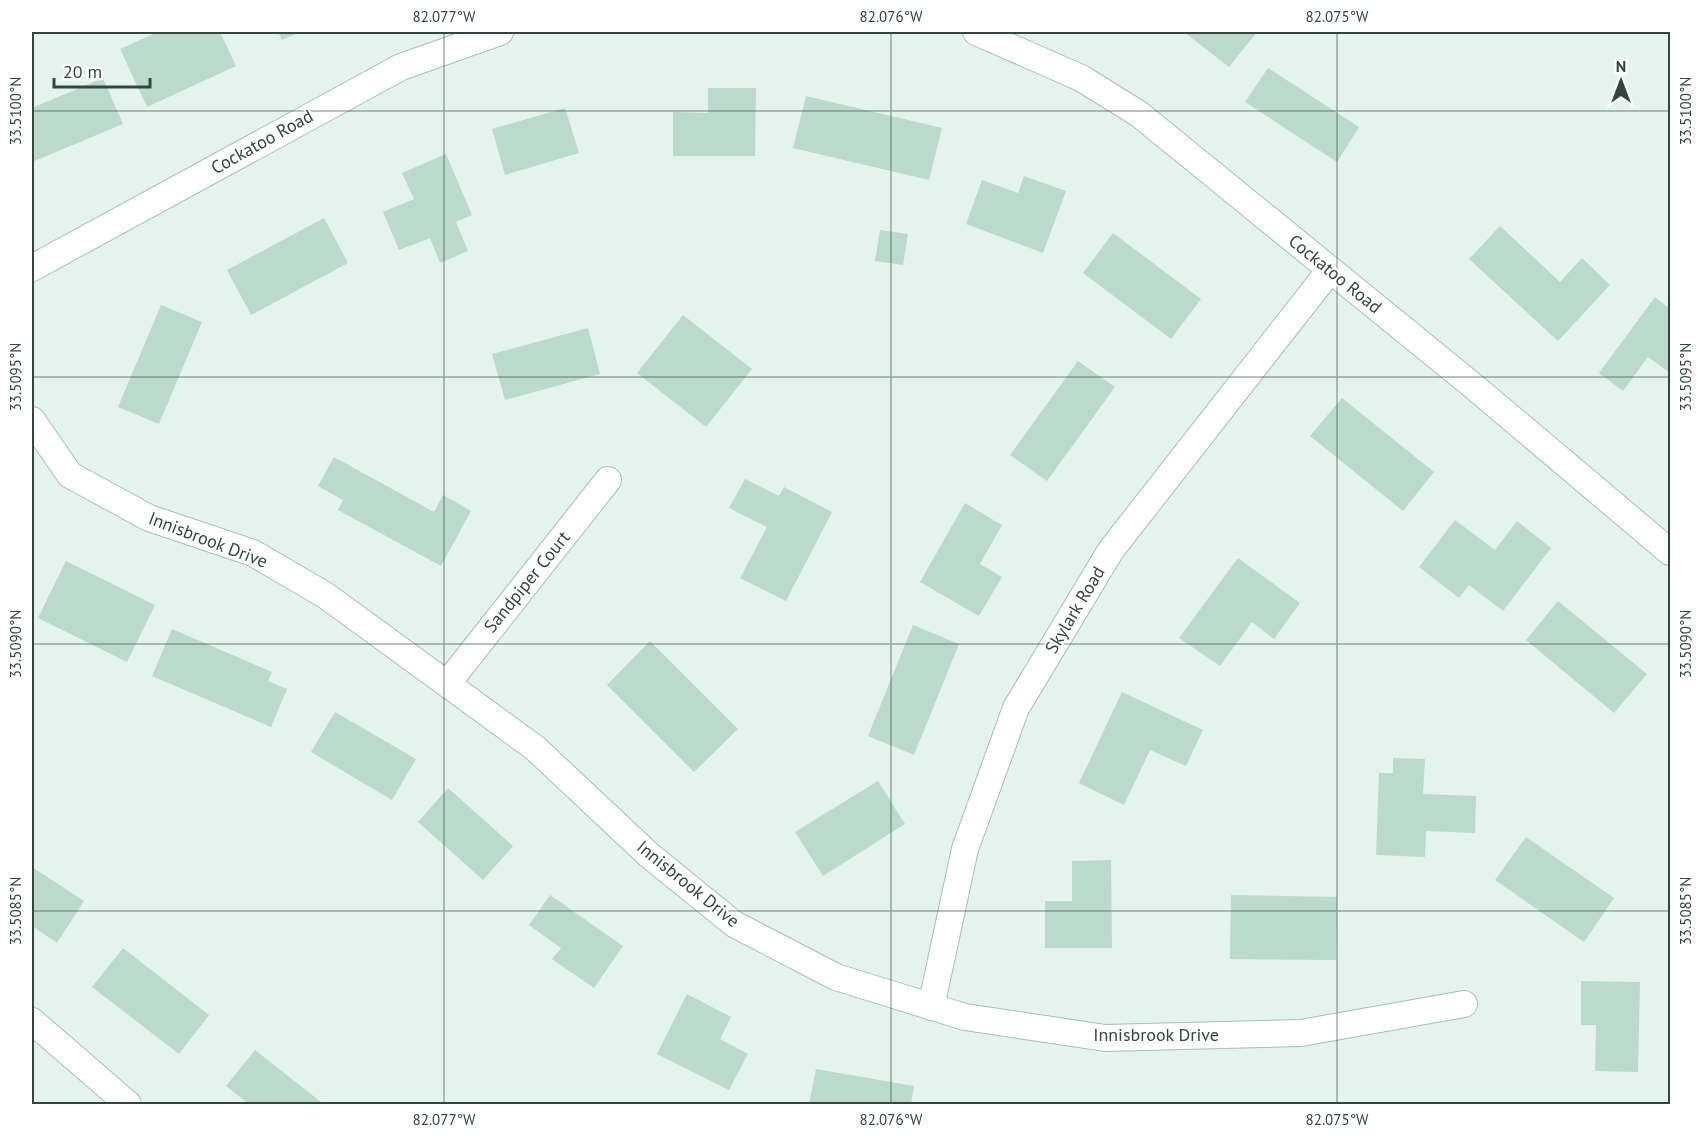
<svg xmlns="http://www.w3.org/2000/svg" width="1702" height="1136" font-family="'PT Sans',sans-serif">
<rect width="100%" height="100%" fill="#e4f3ee"/>
<path fill="#bbd9cc" d="M158 32H220L236 66 147 107 120 49Z
M278 32H300L282 40Z
M1184 32H1257L1229 67Z
M1268 68 1359 127 1337 162 1245 102Z
M103 78 123 124 32 162V108Z
M708 88H756L755 156H673V112L708 113Z
M806 96 942 128 929 180 793 148Z
M565 108 579 153 505 175 492 129Z
M446 154 472 215 456 222 468 251 440 263 430 238 399 250 383 212 414 199 402 173Z
M1024 176 1066 191 1043 253 966 224 982 180 1018 193Z
M324 218 348 263 251 315 227 270Z
M1500 226 1560 282 1582 258 1610 285 1558 341 1469 259Z
M880 230 908 234 903 265 875 261Z
M1113 233 1201 299 1171 339 1083 273Z
M1655 297 1670 309V373L1648 357 1623 391 1599 373Z
M161 305 202 322 159 424 118 407Z
M683 315 752 369 706 427 637 373Z
M588 328 600 374 505 400 492 354Z
M1078 361 1115 387 1047 481 1010 455Z
M1342 398 1434 472 1403 511 1310 436Z
M334 457 434 512 443 495 471 511 441 566 338 510 343 500 318 486Z
M745 479 779 496 784 487 832 512 786 601 740 578 767 527 729 508Z
M965 503 1002 525 980 564 1002 577 979 616 920 582Z
M1455 520 1495 550 1517 521 1551 548 1503 611 1469 585 1459 598 1419 567Z
M1238 558 1300 603 1274 639 1252 622 1220 666 1179 638Z
M66 561 155 605 127 662 38 618Z
M1558 601 1647 674 1614 713 1526 640Z
M913 625 959 644 914 755 868 736Z
M172 629 272 672 268 681 287 689 271 727 152 676Z
M650 641 738 729 694 772 607 685Z
M1122 692 1203 730 1186 766 1150 750 1124 805 1079 783Z
M335 712 416 759 392 800 311 752Z
M1393 758 1425 759 1423 794 1476 796 1475 833 1426 831 1425 857 1376 855 1379 773H1393Z
M878 781 905 824 823 876 795 832Z
M448 788 513 846 483 880 418 822Z
M1526 837 1614 898 1584 942 1495 880Z
M1111 860 1112 948H1045V901H1072V861Z
M32 867 84 901 57 943 32 926Z
M550 895 623 946 594 988 552 959 561 948 529 925Z
M1231 895 1337 897 1336 960 1230 959Z
M123 948 209 1015 179 1054 92 987Z
M1581 981 1640 982 1638 1072 1595 1071 1596 1025H1581Z
M687 994 731 1017 720 1039 748 1054 729 1090 657 1054Z
M255 1050 321 1102 319 1104H249L226 1086Z
M816 1069 914 1086 911 1104H809Z"/>
<g fill="none" stroke-linecap="round" stroke-linejoin="round">
<defs>
<path id="minor" d="M976 32 1081 78 1139 114 1472 385 1670 552
M32 268 401 67 500 32
M32 420 70 475 149 518 253 553 325 595 535 748 649 855 734 924 836 977 965 1017 1105 1038 1301 1033 1464 1004
M447 684 608 480
M931 1007 965 849 1016 708 1111 550 1330 270
M32 1021 128 1104"/>
</defs>
<use href="#minor" stroke="#a6bfb6" stroke-width="28"/>
<use href="#minor" stroke="#fff" stroke-width="26"/>
</g>
<path fill="none" stroke="#33463e" stroke-width="1.5" stroke-opacity="0.45" d="M444 32V1104M891 32V1104M1337 32V1104M32 111H1670M32 377H1670M32 644H1670M32 911H1670"/>
<g text-anchor="middle" stroke-width="4.5" stroke-linejoin="round" paint-order="stroke">
<g font-size="18" fill="#33463e" stroke="#fff">
<text transform="translate(262 142) rotate(-29)" y="6">Cockatoo Road</text>
<text transform="translate(1335 274) rotate(39)" y="6">Cockatoo Road</text>
<text transform="translate(208 540) rotate(21)" y="6">Innisbrook Drive</text>
<text transform="translate(527 582) rotate(-51)" y="6">Sandpiper Court</text>
<text transform="translate(1075 610) rotate(-59)" y="6">Skylark Road</text>
<text transform="translate(688 884) rotate(39)" y="6">Innisbrook Drive</text>
<text x="1156" y="1041">Innisbrook Drive</text>
</g>
</g>
<rect width="1702" height="1136" fill="none" stroke="#ffffff" stroke-width="66"/>
<g transform="translate(1621 81)" stroke="#ffffff" stroke-width="4.5" paint-order="stroke">
<path d="M0-4.5L10 22L0 15L-10 22Z" fill="#33463e"/>
<text y="-9" font-size="16" font-weight="bold" text-anchor="middle" fill="#33463e">N</text>
</g>
<path d="M54 78v9h96v-9" fill="none" stroke="#33463e" stroke-width="3"/>
<text x="63" y="78" font-size="18" fill="#33463e" stroke="#ffffff" stroke-width="4.5" paint-order="stroke">20 m</text>
<rect x="33" y="33" width="1636" height="1070" fill="none" stroke="#33463e" stroke-width="2"/>
<g font-size="15" text-anchor="middle" fill="#33463e">
<text x="444" y="22">82.077°W</text>
<text x="891" y="22">82.076°W</text>
<text x="1337" y="22">82.075°W</text>
<text transform="translate(16 111) rotate(-90)" y="5">33.5100°N</text>
<text transform="translate(1686 111) rotate(-90)" y="5">33.5100°N</text>
<text transform="translate(16 377) rotate(-90)" y="5">33.5095°N</text>
<text transform="translate(1686 377) rotate(-90)" y="5">33.5095°N</text>
<text transform="translate(16 644) rotate(-90)" y="5">33.5090°N</text>
<text transform="translate(1686 644) rotate(-90)" y="5">33.5090°N</text>
<text transform="translate(16 911) rotate(-90)" y="5">33.5085°N</text>
<text transform="translate(1686 911) rotate(-90)" y="5">33.5085°N</text>
<text x="444" y="1125">82.077°W</text>
<text x="891" y="1125">82.076°W</text>
<text x="1337" y="1125">82.075°W</text>
</g>
</svg>
